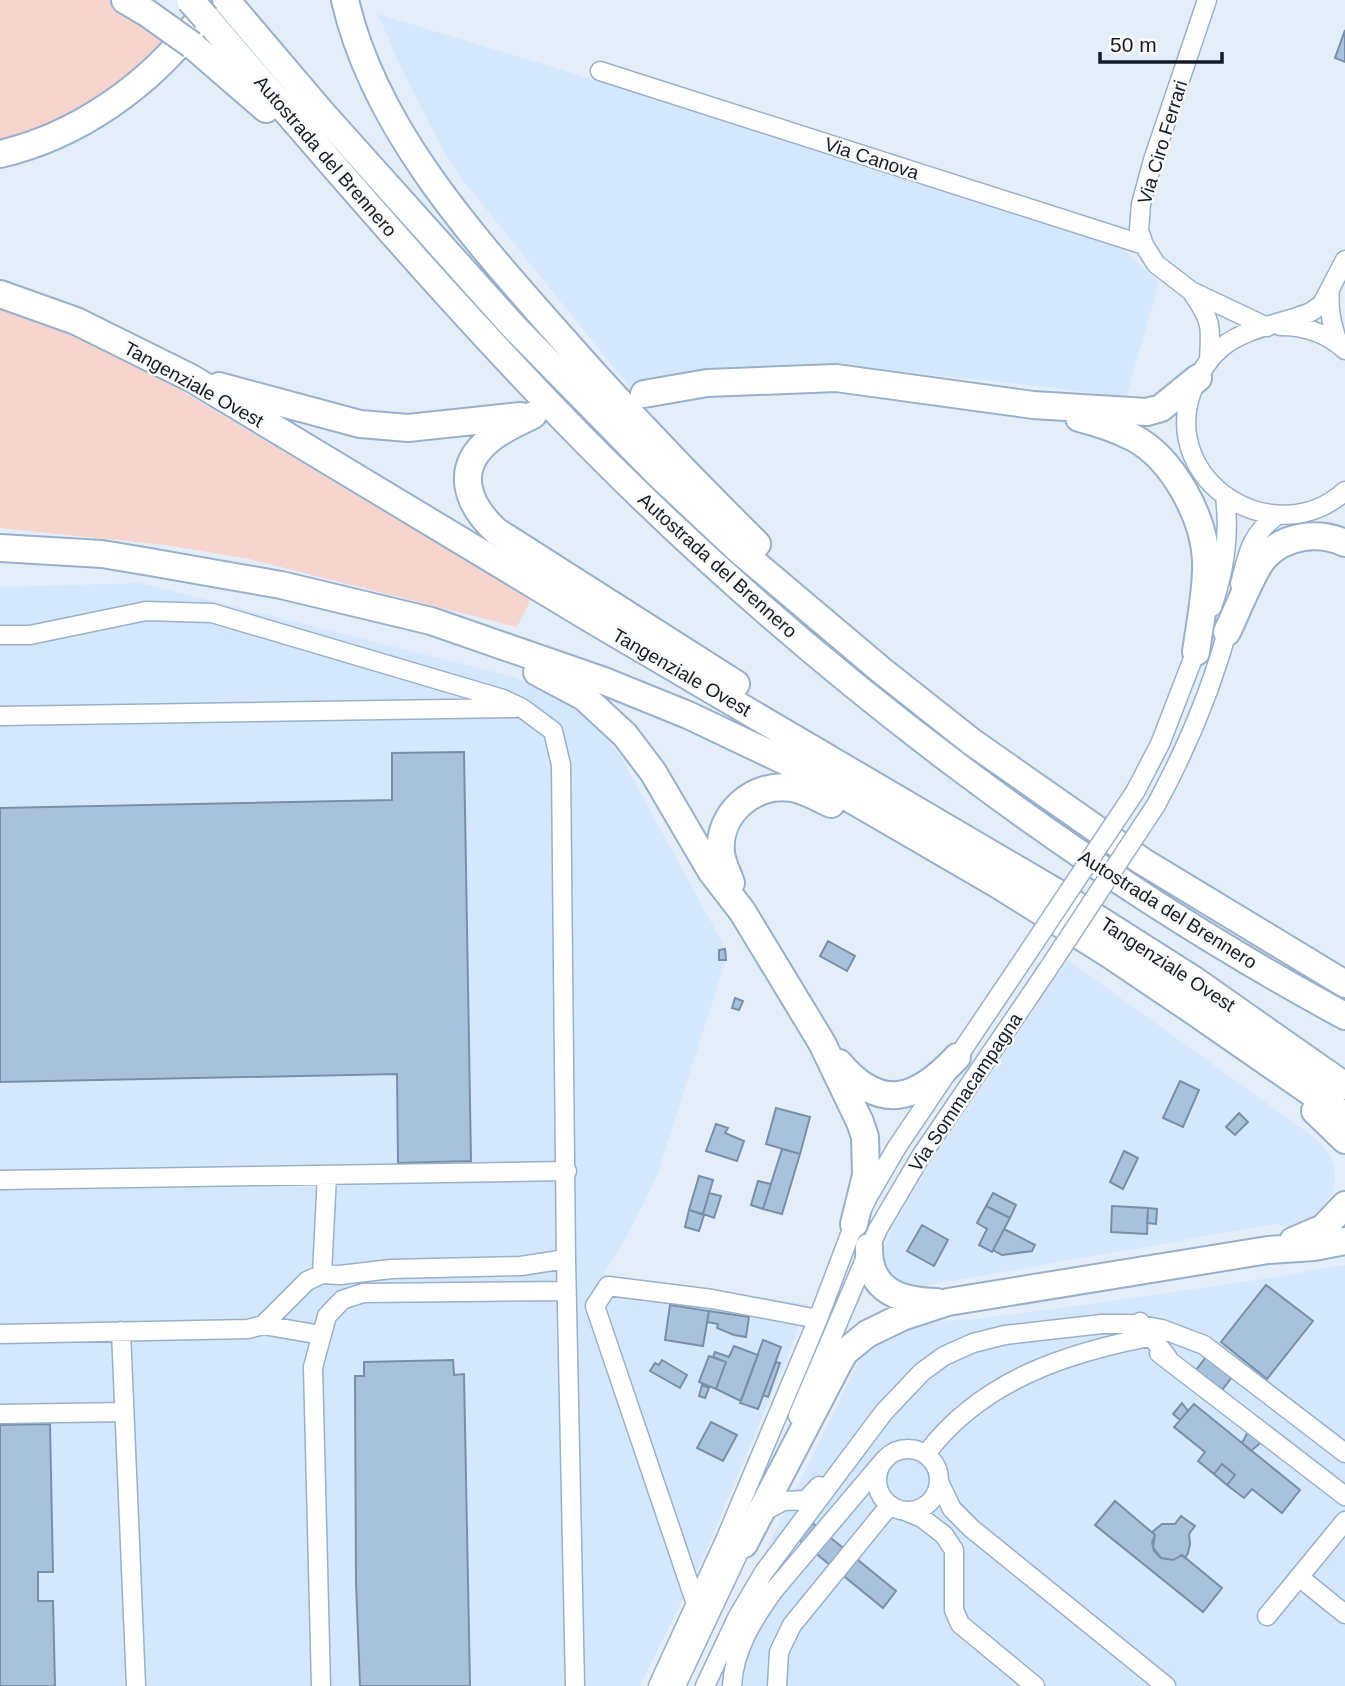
<svg xmlns="http://www.w3.org/2000/svg" width="1345" height="1686" font-family="Arial,sans-serif">
<rect width="100%" height="100%" fill="#e4eef9"/>
<path fill="#d5e7fc" d="M378 14 654 98 1120 246 1159 283 1126 397 976 379 819 365 739 366 701 370 628 385 461 178 445 154 398 61Z
M140 583 514 677 560 699 595 722 621 757 728 953 657 1176 628 1234 603 1275 807 1304 786 1360 702 1560 640 1686H0V587Z
M1068 960 1315 1138 1328 1152 1334 1166 1335 1179 1332 1193 1323 1206 1313 1215 1291 1227 1275 1224 906 1289 897 1283 885 1269V1247L892 1227 932 1160Z
M1345 1265V1686H699L861 1357 878 1342 900 1331 926 1322 975 1319 1083 1305 1263 1279Z"/>
<path fill="#f5d5cd" d="M0 0H109L169 41 138 73 73 118 0 146Z
M0 307 123 356 531 599 517 627 249 559 165 545 0 528Z"/>
<path fill="#a9c2dc" stroke="#788fa9" stroke-width="2" d="M1345 30V62L1335 58Z
M464 752 471 1161 398 1163 397 1074 0 1082V808L392 800V753Z
M828 941 855 956 847 971 820 956Z
M725 949 726 960H719V950Z
M735 998 743 1001 739 1010 732 1008Z
M1180 1081 1199 1090 1183 1127 1163 1118Z
M776 1108 810 1117 800 1154 766 1144Z
M1239 1113 1248 1122 1235 1135 1226 1127Z
M716 1124 728 1128 725 1133 744 1141 737 1161 706 1151Z
M782 1149 800 1154 782 1214 763 1209Z
M1124 1151 1138 1158 1123 1189 1110 1182Z
M699 1176 713 1180 703 1214 689 1210Z
M758 1181 771 1184 763 1209 751 1205Z
M709 1193 721 1196 714 1218 703 1214Z
M993 1193 1016 1205 1010 1218 986 1206Z
M986 1206 1010 1218 992 1252 979 1245 987 1229 977 1223Z
M1112 1206 1148 1208 1147 1234 1111 1232Z
M1148 1208 1157 1209 1156 1224 1147 1223Z
M689 1210 704 1215 699 1231 685 1227Z
M922 1225 948 1240 934 1266 907 1251Z
M1004 1229 1035 1245 1032 1251 1002 1255 993 1250Z
M1266 1285 1313 1321 1267 1379 1221 1342Z
M670 1305 709 1311 703 1346 665 1340Z
M709 1311 749 1317 746 1337 734 1335 717 1328 718 1324 707 1322Z
M763 1340 781 1347 758 1409 740 1403Z
M734 1346 758 1355 741 1401 716 1389 726 1362 713 1357 715 1352 729 1357Z
M709 1356 726 1362 716 1389 699 1382Z
M1206 1357 1232 1377 1222 1390 1196 1370Z
M453 1360 454 1375 464 1374 470 1686H360L356 1582 355 1376H364V1362Z
M662 1360 687 1375 680 1388 650 1371 655 1363 659 1365Z
M776 1362 780 1363 768 1397 763 1395Z
M702 1385 709 1388 705 1398 699 1396Z
M1182 1403 1188 1411 1180 1420 1173 1414Z
M1194 1404 1300 1490 1282 1513 1252 1489 1244 1498 1227 1485 1235 1475 1222 1464 1214 1474 1198 1461 1205 1452 1174 1427Z
M711 1422 737 1435 723 1461 697 1448Z
M50 1424 53 1572H38V1601H53L55 1686H0V1425Z
M1250 1428 1265 1439 1251 1451 1242 1443Z
M1222 1464 1235 1475 1227 1485 1214 1474Z
M1115 1501 1155 1535 1153 1547 1161 1558 1173 1560 1182 1555 1222 1588 1203 1612 1095 1525Z
M1181 1516 1195 1526 1189 1534 1190 1544 1188 1553 1185 1558 1182 1555 1173 1560 1161 1558 1154 1551 1152 1542 1155 1535 1152 1532 1162 1524H1175Z
M810 1521 896 1591 883 1608 797 1538Z"/>
<g fill="none" stroke-linecap="round" stroke-linejoin="round">
<defs>
<path id="minor" d="M1207 0 1153 160 1141 204 1139 230 1144 245 1156 264 1191 291 1267 327
M600 71 1144 245
M1345 260 1322 304 1311 312C1282 324 1247 327 1222 347 1208 359 1199 374 1192 391 1159 482 1275 554 1345 491
M1330 290C1328 309 1332 325 1338 343
M1193 294C1212 321 1211 327 1209 359
M1280 326C1304 326 1327 333 1345 350
M1240 584C1248 553 1250 536 1276 516
M1212 607C1225 570 1230 535 1225 497
M0 635H30L146 611 212 613 503 699 522 708 553 731 561 765 566 1259 575 1686
M0 716 515 708
M1135 792 1160 744 1199 643
M1156 805C1188 746 1213 686 1230 621
M0 1180 567 1171
M322 1274 327 1175
M1140 1322 1168 1358
M263 1325 321 1335
M121 1331 136 1686
M0 1334 248 1329 263 1325 307 1281 322 1274 340 1275 391 1269 521 1266 566 1259
M1159 1353 1345 1496
M0 1414 124 1412
M798 1416 878 1229 921 1156 1046 972
M877 1480a31 31 0 1 1 62 0a31 31 0 1 1-62 0Z
M926 1454C982 1379 1071 1351 1160 1335
M939 1482 952 1509 971 1528 1166 1686
M905 1511 922 1518 944 1535 954 1550V1610L960 1624 1035 1686
M763 1512 783 1501 806 1500 819 1486
M1299 1577 1345 1614
M696 1604 595 1306 608 1286 712 1299 818 1319
M1267 1616 1345 1521
M321 1686 313 1367 327 1316 342 1300 363 1293 567 1291
M658 1686 726 1538 818 1319 854 1224 869 1195 897 1147 1025 957
M676 1686 747 1535
M705 1686 738 1616 764 1572 884 1412 922 1372 944 1356 973 1343 1005 1335 1102 1324H1135L1162 1329 1204 1345 1345 1453
M732 1686C734 1649 753 1619 775 1589L885 1459
M777 1686 779 1652 792 1625 890 1505"/>
<path id="highway" d="M125 0 147 13
M226 0 322 113 513 326 656 472 739 550 881 670 972 742 1142 861 1345 984
M345 0C373 123 465 228 546 320 614 398 684 472 757 544
M206 18C336 169 465 321 606 462 819 674 1080 873 1345 1016
M192 45 266 109
M0 154C78 136 150 85 198 21
M0 294 76 321 191 378 596 622 1054 891 1194 980 1345 1086
M219 386 360 424 408 428 521 416
M644 394 707 383 836 378 1033 405 1147 412 1161 408 1198 378
M533 415C518 423 502 429 489 440 454 469 467 504 496 531L736 684
M1079 418C1098 423 1117 429 1134 438 1173 459 1204 517 1206 560 1207 591 1200 622 1196 652
M0 548 102 554 150 562 281 585 431 621 604 681 688 715 787 762 997 884 1109 954 1192 1010 1345 1116
M1227 632C1236 614 1253 570 1264 558 1284 535 1318 531 1345 543
M537 672 584 697 625 735 653 772 711 871 742 911 822 1043 860 1122 865 1137 866 1175 854 1224
M731 883C728 874 722 863 721 853 717 814 754 782 791 788 805 790 818 798 831 804
M839 1063C881 1113 917 1100 957 1057
M1315 1111 1345 1140
M1293 1241 1323 1228 1345 1205
M869 1247C868 1290 898 1301 936 1302
M744 1544 838 1364 845 1352 867 1334 902 1317 948 1302 1268 1250 1314 1247 1345 1241"/>
</defs>
<use href="#minor" stroke="#98b0cb" stroke-width="21"/>
<use href="#highway" stroke="#98b0cb" stroke-width="30"/>
<use href="#minor" stroke="#fff" stroke-width="18"/>
<use href="#highway" stroke="#fff" stroke-width="26"/>
<defs>
<path id="minor-bridge" d="M1025 957 1135 792
M1046 972 1156 805"/>
<path id="highway-bridge" d="M190 0 206 18
M147 13 192 45"/>
</defs>
<use href="#minor-bridge" stroke="#98b0cb" stroke-width="21" stroke-linecap="butt"/>
<use href="#highway-bridge" stroke="#98b0cb" stroke-width="30" stroke-linecap="butt"/>
<use href="#minor-bridge" stroke="#fff" stroke-width="18"/>
<use href="#highway-bridge" stroke="#fff" stroke-width="26"/>
</g>
<g text-anchor="middle" stroke-width="5" stroke-linejoin="round" paint-order="stroke">
<g font-size="19" fill="#141d27" stroke="#fafafa">
<text transform="translate(1162 142) rotate(-73)" y="7">Via Ciro Ferrari</text>
<text transform="translate(326 156) rotate(49)" y="7">Autostrada del Brennero</text>
<text transform="translate(872 158) rotate(18)" y="7">Via Canova</text>
<text transform="translate(194 384) rotate(29)" y="7">Tangenziale Ovest</text>
<text transform="translate(718 565) rotate(42)" y="7">Autostrada del Brennero</text>
<text transform="translate(682 672) rotate(30)" y="7">Tangenziale Ovest</text>
<text transform="translate(1168 909) rotate(32)" y="7">Autostrada del Brennero</text>
<text transform="translate(1168 964) rotate(33)" y="7">Tangenziale Ovest</text>
<text transform="translate(965 1092) rotate(-56)" y="7">Via Sommacampagna</text>
</g>
</g>
<path d="M1100 52v10h122v-10" fill="none" stroke="#141d27" stroke-width="3.5"/>
<text x="1110" y="52" font-size="21" fill="#141d27" stroke="#fafafa" stroke-width="5" paint-order="stroke">50 m</text>
</svg>
